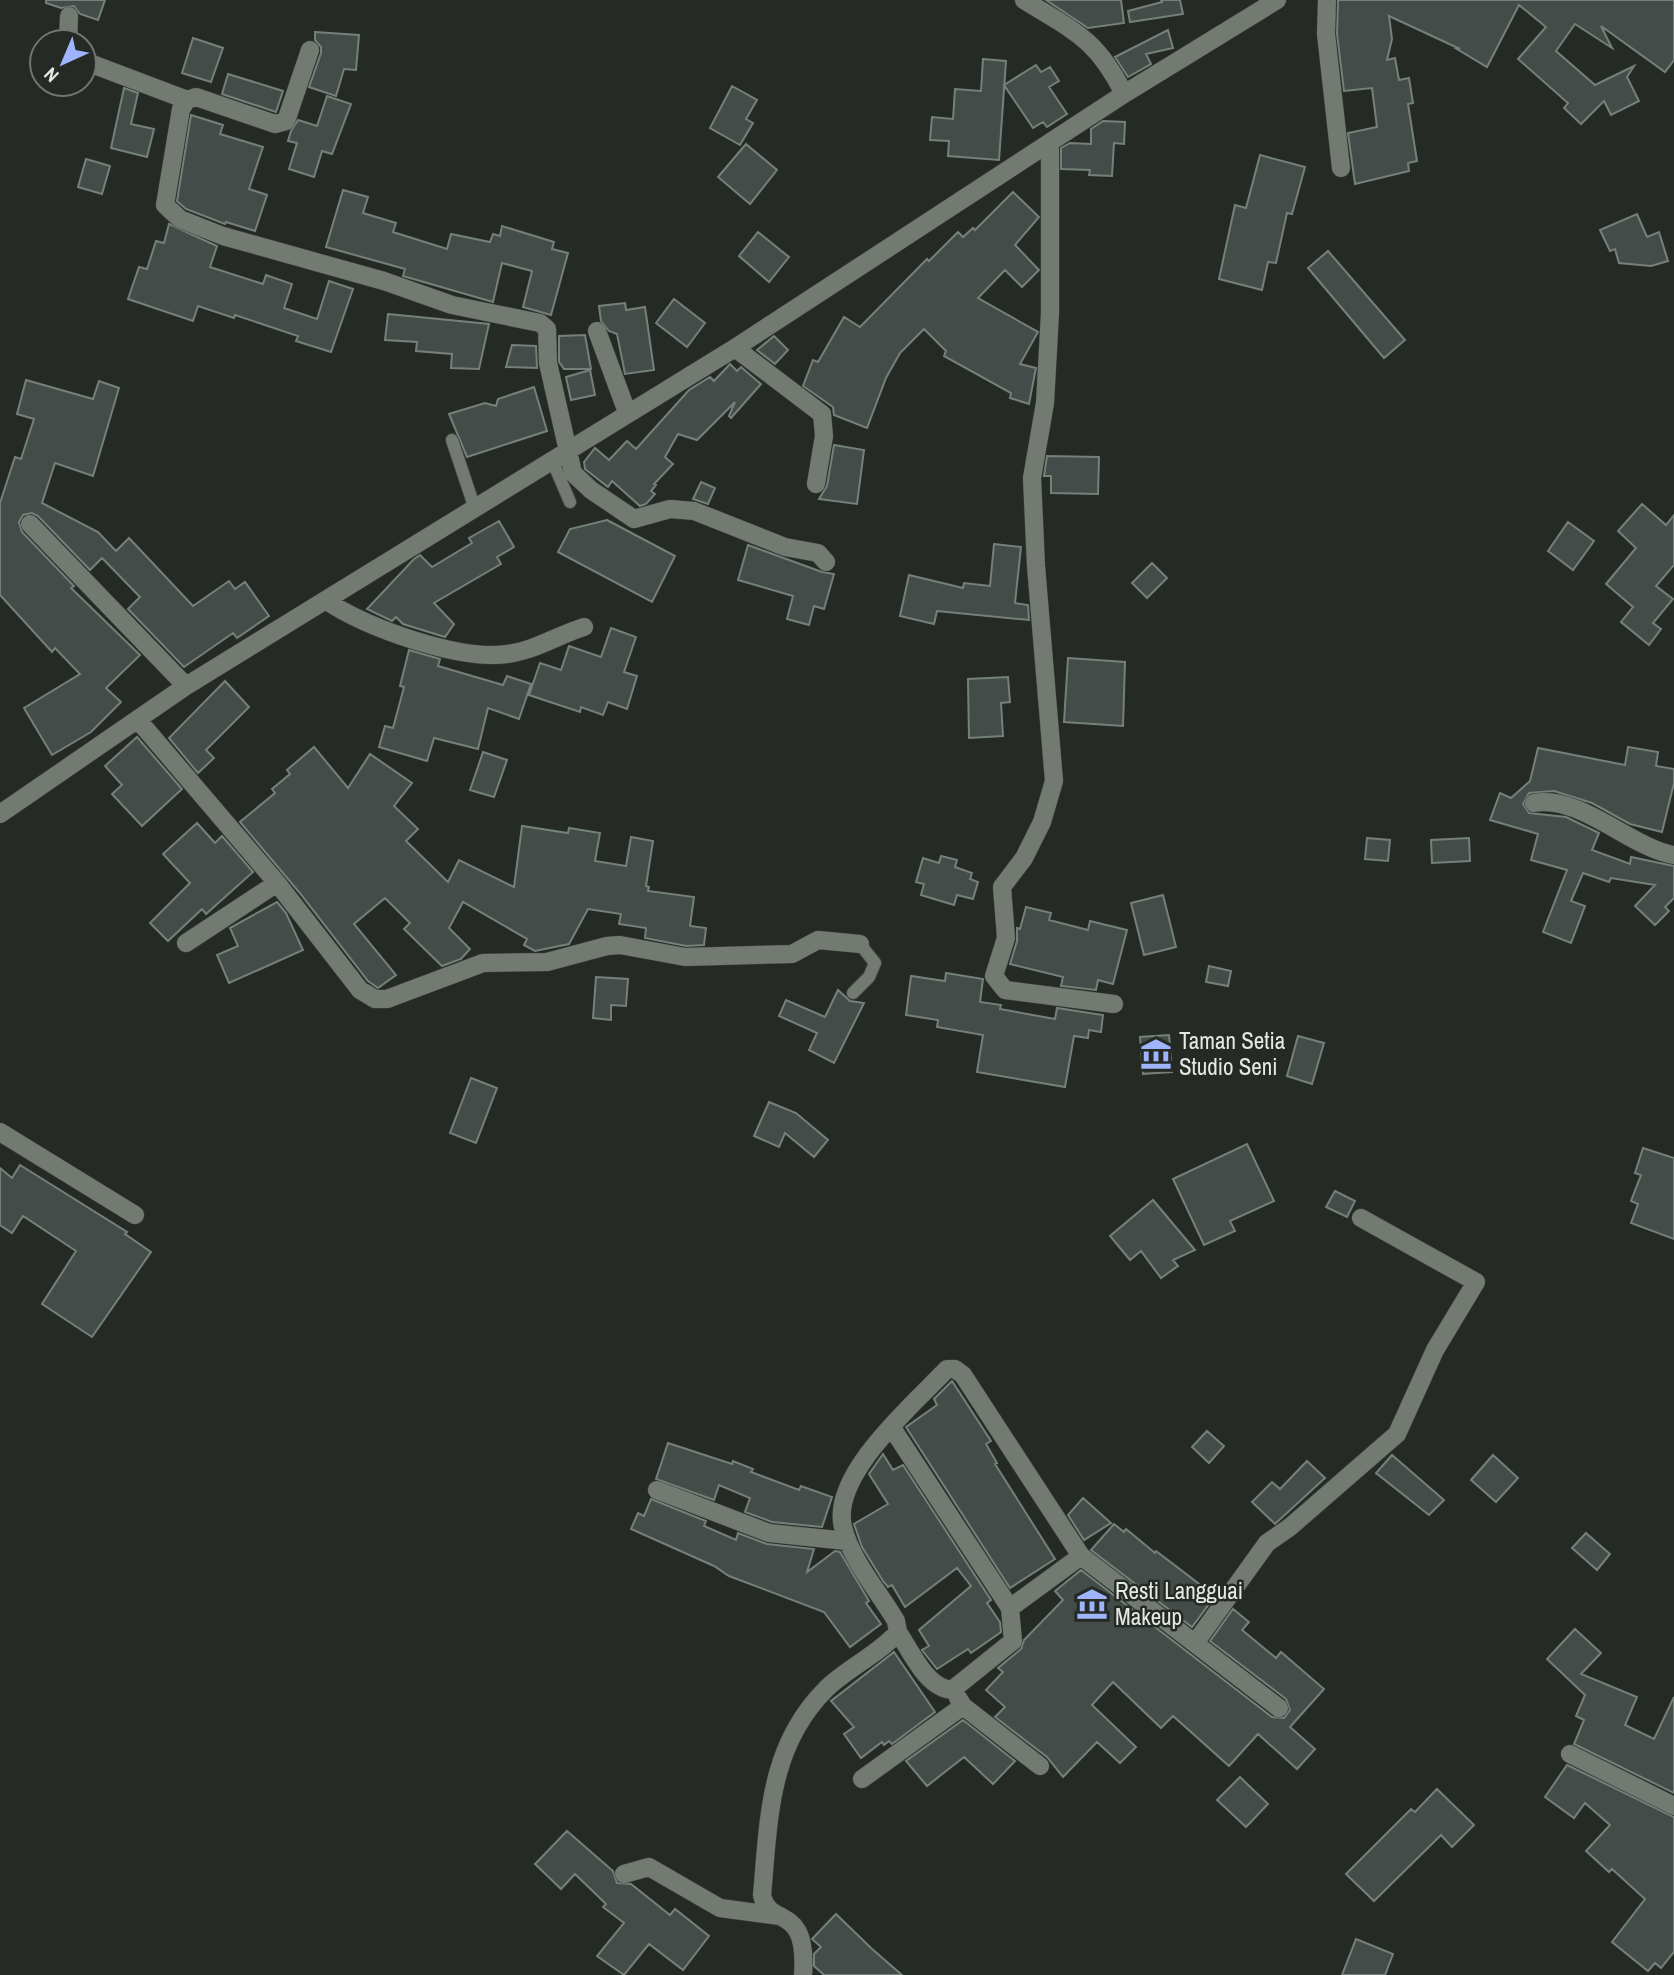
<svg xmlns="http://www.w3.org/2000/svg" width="1674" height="1975" font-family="'Archivo Narrow',sans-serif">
<rect width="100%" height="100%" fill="#252a24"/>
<path fill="#434c48" stroke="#76807b" stroke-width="2" d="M46 0H105L98 20 80 14 74 6 61 8 46 3Z
M1121 0 1124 23 1088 28 1046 0Z
M1161 0H1180L1183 14 1130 22 1128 11 1162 2Z
M1338 0H1674V60L1665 72 1601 26 1612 48 1575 24 1556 51 1595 85 1634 66 1627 77 1639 101 1611 115 1604 101 1581 124 1564 108 1568 103 1518 59 1546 27 1519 5 1487 67 1457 49H1460L1389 16 1392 39 1387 60 1395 58 1399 80 1409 78 1413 103 1408 104 1417 161 1408 163 1409 171 1355 184 1348 133 1377 127 1372 88 1344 91 1337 34Z
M1168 30 1173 48 1146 54 1151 64 1128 77 1115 57Z
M315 32 359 35 356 70 344 69 336 96 309 87 321 53V47L315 40Z
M193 38 223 48 211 82 182 73Z
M983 59 1006 61 999 160 948 156 949 141 930 140 932 117 953 119 955 89 981 91Z
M1036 65 1041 72 1050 67 1059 81 1049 87 1067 114 1047 127 1043 122 1033 128 1004 85Z
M228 74 283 91 276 112 222 94Z
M732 86 757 100 746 119 753 123 740 145 710 128Z
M124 88 138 93 131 124 154 129 147 157 111 148Z
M327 96 351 104 332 154 322 151 314 177 289 169 297 143 288 141 291 131 298 120 317 126Z
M191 115 223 125 220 134 263 147 249 189 267 195 255 231 226 222 225 224 186 209 177 201Z
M1103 121 1125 122 1124 144 1114 143 1112 176 1089 175 1090 170 1061 169V148L1070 143 1091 144V129Z
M746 144 777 170 750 204 718 177Z
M1260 155 1305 167 1292 214 1287 213 1276 263 1268 262 1262 290 1219 279 1235 205 1246 208Z
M86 159 110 166 102 194 78 187Z
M343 190 368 197 363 213 396 223 393 232 447 249 451 234 490 242 493 234 500 236 502 226 554 242 552 249 568 253 551 315 523 307 532 271 502 263 493 302 403 276 405 269 326 247Z
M1013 192 1039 217 1015 245 1039 270 1022 287 1005 270 978 298 1038 332 1020 364 1036 368 1029 404 1010 398 1011 393 944 356 946 351 924 329 900 353 886 378 867 428 834 415 833 407 803 386 813 360 818 362 844 317 860 327 927 259 929 261 958 232 963 237 973 228 975 230Z
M1637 214 1647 237 1659 232 1668 261 1651 266 1619 263 1615 249 1610 251 1600 230Z
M169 224 217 246 210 267 263 284 266 275 292 284 284 308 317 319 329 281 353 289 331 352 296 341 298 336 235 315 234 318 198 306 193 321 128 299 139 267 147 269 156 241 164 243Z
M758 232 789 257 769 282 739 256Z
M1328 251 1405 340 1384 358 1308 268Z
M674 299 705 323 687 347 656 323Z
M625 303 626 310 645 307 654 370 625 374 617 334 609 331 601 321 599 306Z
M388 314 489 324 479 369 451 368 452 354 416 351 417 342 385 340Z
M585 335 591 369H564L559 362V336Z
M774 336 788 350 775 364 757 350Z
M512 345 536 346 537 368 506 367Z
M730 364 737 371 741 367 761 384 731 418 729 416 735 402 697 440 678 434 665 457 673 464 654 484 656 485 651 491 655 494 646 504 640 506 612 481 608 487 585 469 584 462 595 448 609 460 627 441 636 449 689 390 710 377 714 381Z
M590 370 595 395 571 400 566 377Z
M26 380 93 399 99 381 119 388 93 476 55 463 42 503 98 532 116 551 129 538 193 606 229 581 235 589 245 582 269 616 237 638 233 633 184 667 128 609 140 597 102 558 90 570 38 516 32 513 23 515 19 522 22 532 74 586 71 588 140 655 106 688 121 702 91 732 52 755 24 708 80 674 55 648 52 652 0 595V503L15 457 21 459 34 419 17 414Z
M534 387 547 431 467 457 449 414 485 403 496 406 498 399Z
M834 445 864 450 857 504 819 499 827 486Z
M1047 456 1099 457 1098 494 1051 493V476H1044Z
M701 482 715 488 708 504 693 499Z
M1642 504 1666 525 1674 515V565L1656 586 1673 599 1653 623 1661 629 1649 645 1621 622 1633 607 1606 584 1636 548 1618 531Z
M607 520 675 556 652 602 558 552 570 529Z
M499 521 514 547 497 557 501 564 434 603 454 624 445 637 403 624 396 617 392 621 367 609 414 559 420 555 432 567 472 543 469 538Z
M1568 522 1594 541 1573 570 1548 551Z
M994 544 1021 547 1015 603 1028 605 1029 620 937 611 934 624 900 616 909 575 963 588 964 583 990 586Z
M748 545 822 572 834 574 824 609 814 606 809 625 787 619 793 596 738 580Z
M1152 563 1167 578 1147 598 1132 583Z
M611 628 636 637 624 672 637 676 627 709 608 702 603 715 581 707 580 712 529 695 540 663 561 670 569 646 601 657Z
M409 650 440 659 438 666 503 685 507 676 531 684 519 719 488 708 478 749 434 738 427 761 379 747 385 726 393 728 404 687 400 686Z
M1068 658 1125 662 1123 726 1064 722Z
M1008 677 1010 702 1001 703 1003 736 969 738 968 679Z
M225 681 249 707 206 750 214 758 198 773 169 738Z
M137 737 182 789 142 826 112 794 122 785 105 766Z
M314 747 348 788 370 754 412 783 394 806 418 829 406 841 448 882 459 860 514 887 522 826 568 833 569 828 600 833 595 861 626 866 631 837 653 841 646 886 649 887 648 891 694 897 690 926 706 928 704 945 686 946 645 938 646 928 619 924 621 914 588 909 569 944 535 951 524 945 527 939 463 902 449 928 470 949 461 959 442 966 404 929 410 923 385 898 354 924 396 975 378 988 368 981 299 892 240 822 275 793 272 789 290 774 287 770Z
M1628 747 1658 752 1656 766 1674 769V783L1662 832 1630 824 1592 803 1554 791 1529 793 1523 804 1529 813 1566 817 1599 833 1592 850 1630 864 1631 857 1674 866V898L1665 907 1669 911 1655 925 1635 906 1655 885 1611 878 1609 882 1583 873 1571 901 1585 906 1571 943 1543 932 1567 870 1531 860 1538 834 1490 820 1500 793 1511 798 1530 781 1538 748 1625 765Z
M483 752 507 760 494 797 470 790Z
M197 823 215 843 222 836 253 872 206 914 202 909 168 941 150 923 190 883 163 854Z
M1367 838 1390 840 1388 861 1365 859Z
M1469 838 1470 861 1432 863 1431 840Z
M941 856 957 860 955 867 972 873 970 879 978 882 973 899 957 895 954 905 921 895 924 884 916 882 923 858 939 863Z
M1163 895 1176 947 1144 955 1131 903Z
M277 902 286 913 303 950 229 983 217 955 238 946 230 928Z
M1026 907 1051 913 1049 920 1088 930 1090 921 1127 930 1113 984 1098 980 1096 990 1061 986 1063 977 1010 964 1017 941V928L1020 929Z
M1209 966 1231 971 1228 986 1206 982Z
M946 973 983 979 980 1002 1001 1005 1000 1009 1055 1019 1057 1008 1103 1015 1101 1032 1089 1030 1088 1038 1074 1036 1065 1087 977 1072 983 1035 937 1027 938 1020 906 1015 911 976 945 981Z
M596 977 628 979 626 1006 611 1005V1020L593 1018Z
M838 990 850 1001 864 1003 834 1063 809 1050 817 1033 779 1016 786 1000 825 1017Z
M1169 1035 1172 1072 1143 1074 1140 1037Z
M1298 1036 1324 1043 1312 1084 1287 1076Z
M471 1078 497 1088 476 1143 450 1133Z
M769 1102 796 1113 828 1140 814 1157 785 1133 779 1147 754 1136Z
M1247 1144 1274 1201 1230 1221 1235 1231 1204 1245 1173 1179Z
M1643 1148 1674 1158V1239L1631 1223 1638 1204 1631 1201 1641 1175 1635 1173Z
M20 1165 127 1232 125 1234 151 1252 92 1337 42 1304 76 1251 23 1216 12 1233 0 1225V1168L12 1178Z
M1335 1191 1355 1201 1347 1217 1326 1207Z
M1153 1200 1195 1250 1173 1260 1178 1266 1161 1278 1141 1251 1130 1260 1110 1236Z
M952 1381 991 1441 986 1444 997 1463 995 1464 1055 1559 1010 1588 906 1427 937 1405 934 1399Z
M1207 1431 1224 1446 1209 1463 1192 1447Z
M668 1443 732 1464 733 1461 753 1469 751 1472 799 1490 801 1486 832 1497 822 1527 772 1522 745 1512 750 1498 719 1485 714 1500 656 1479Z
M883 1454 893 1470 903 1465 991 1600 987 1603 1000 1622 1001 1632 971 1653 968 1649 937 1669 922 1650 929 1646 919 1630 971 1586 957 1568 905 1607 892 1585 888 1587 883 1581 862 1547 854 1524 888 1504 869 1474Z
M1392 1455 1444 1500 1429 1515 1376 1473Z
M1493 1455 1518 1478 1496 1502 1471 1480Z
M1307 1461 1325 1478 1275 1524 1252 1502 1272 1482 1280 1489Z
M1083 1498 1111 1523 1084 1540 1068 1515Z
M651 1499 706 1521 704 1526 736 1540 738 1533 767 1544 814 1549 807 1572 835 1551 840 1552 869 1601 866 1603 881 1624 850 1647 824 1612 729 1576 714 1566 631 1529 638 1513 644 1516Z
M1114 1524 1124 1532 1126 1529 1155 1553 1156 1551 1215 1596 1192 1627 1091 1550Z
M1586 1533 1610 1554 1597 1570 1572 1548Z
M1081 1570 1272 1717 1284 1718 1290 1710 1286 1699 1210 1641 1233 1609 1249 1622 1242 1630 1276 1658 1281 1652 1324 1689 1290 1727 1315 1749 1297 1769 1258 1734 1229 1766 1173 1716 1161 1728 1113 1682 1092 1705 1136 1747 1120 1763 1097 1742 1063 1777 1047 1757 995 1717 1005 1707 986 1690 1003 1672 998 1668 1021 1649 1024 1640 1063 1600 1055 1591Z
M1575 1629 1601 1653 1581 1674 1637 1697 1625 1725 1654 1739 1674 1697V1793L1574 1744 1584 1720 1576 1716 1585 1695 1547 1659Z
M894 1652 935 1712 892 1744 889 1741 884 1745 882 1742 861 1758 844 1734 854 1727 831 1701Z
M963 1720 1015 1761 993 1784 964 1757 927 1786 906 1761Z
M1567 1765 1674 1817V1952L1661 1968 1655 1963 1648 1971 1612 1942 1645 1899 1612 1869 1609 1872 1586 1851 1610 1825 1585 1803 1574 1818 1545 1797Z
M1240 1777 1268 1804 1246 1827 1217 1800Z
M1437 1789 1474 1825 1452 1847 1441 1835 1374 1901 1346 1874 1411 1809 1415 1812Z
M567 1831 613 1871 617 1883 631 1884 670 1915 675 1909 709 1936 683 1970 649 1944 624 1975 597 1956 624 1923 603 1907 606 1904 575 1874 561 1889 535 1864Z
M836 1914 871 1948 902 1975H824L814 1966V1954L821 1947 812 1939Z
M1356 1939 1393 1954 1385 1975H1342Z"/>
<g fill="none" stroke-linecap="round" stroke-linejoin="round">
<defs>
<path id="service" d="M452 440 475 509
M552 460 570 502
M853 993 869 977 875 963 860 944"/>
<path id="minor" d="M1024 0C1074 31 1097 39 1124 94
M1327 0 1326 34 1341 168
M68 42 69 16
M310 50 286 121 275 124 196 97 187 100 181 109 165 205 180 219 223 236 384 281 452 305 540 323 547 329 548 363 573 473 591 490 634 519 670 509 694 511 785 547 818 553 826 562
M84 61 187 100
M1050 142V313L1045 403 1032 478 1036 566 1054 781 1042 822 1024 858 1002 887 1006 938 994 976 1005 990 1114 1004
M597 331 627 412
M735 348 822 414 824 436 816 484
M30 524 186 686
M327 601C365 628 461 661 507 654 534 651 558 635 584 627
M138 720 277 883 360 990 375 999H387L483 963 547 962 607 946 620 945 685 957 792 954 818 940 860 944
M1534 803C1579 794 1633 849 1674 855
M0 814 186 686 735 348 1124 94 1277 0
M186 943 277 883
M0 1132 135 1215
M892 1428 1010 1608
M657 1490 769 1533 847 1541
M898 1632C911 1651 926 1688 952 1690L1013 1641 1010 1608 1081 1556
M1195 1643 1267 1543 1290 1527 1397 1434 1435 1350 1476 1282 1361 1218
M958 1698 963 1706 1040 1766
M1570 1754 1674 1806
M862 1779 963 1706
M624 1874 649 1867 720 1908 780 1916
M803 1975C808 1901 770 1930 762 1895 769 1820 768 1747 826 1689 847 1668 878 1655 898 1632L896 1621C879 1592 851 1560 843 1527 830 1475 914 1404 947 1369H955L963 1375 1081 1556 1279 1708"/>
</defs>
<use href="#service" stroke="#424641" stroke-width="14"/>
<use href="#minor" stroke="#424641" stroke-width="19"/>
<use href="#service" stroke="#737a72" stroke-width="12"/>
<use href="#minor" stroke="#737a72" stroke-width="18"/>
</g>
<defs>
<symbol id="museum-bare" viewBox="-9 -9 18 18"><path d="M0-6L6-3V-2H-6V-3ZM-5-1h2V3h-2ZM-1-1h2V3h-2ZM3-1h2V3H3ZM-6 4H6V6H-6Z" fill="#9eb4fd" stroke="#252a24" stroke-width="2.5" paint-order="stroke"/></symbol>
</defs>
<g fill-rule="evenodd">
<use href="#museum-bare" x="1134" y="1032" width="44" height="44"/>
<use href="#museum-bare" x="1070" y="1582" width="44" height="44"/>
</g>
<g text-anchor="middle" stroke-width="5" stroke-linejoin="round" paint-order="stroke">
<g font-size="23" fill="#e5e9e4" stroke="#252a24" text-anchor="start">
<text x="1179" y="1049">Taman Setia<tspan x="1179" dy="26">Studio Seni</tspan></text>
<text x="1115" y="1599">Resti Langguai<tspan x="1115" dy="26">Makeup</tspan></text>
</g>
</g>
<g transform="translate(63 63) rotate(224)"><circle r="33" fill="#252a24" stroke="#727671" stroke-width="2"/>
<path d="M0-5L12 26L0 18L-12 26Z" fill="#9eb4fd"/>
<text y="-10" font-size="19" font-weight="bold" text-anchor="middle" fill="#e5e9e4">N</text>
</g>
</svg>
